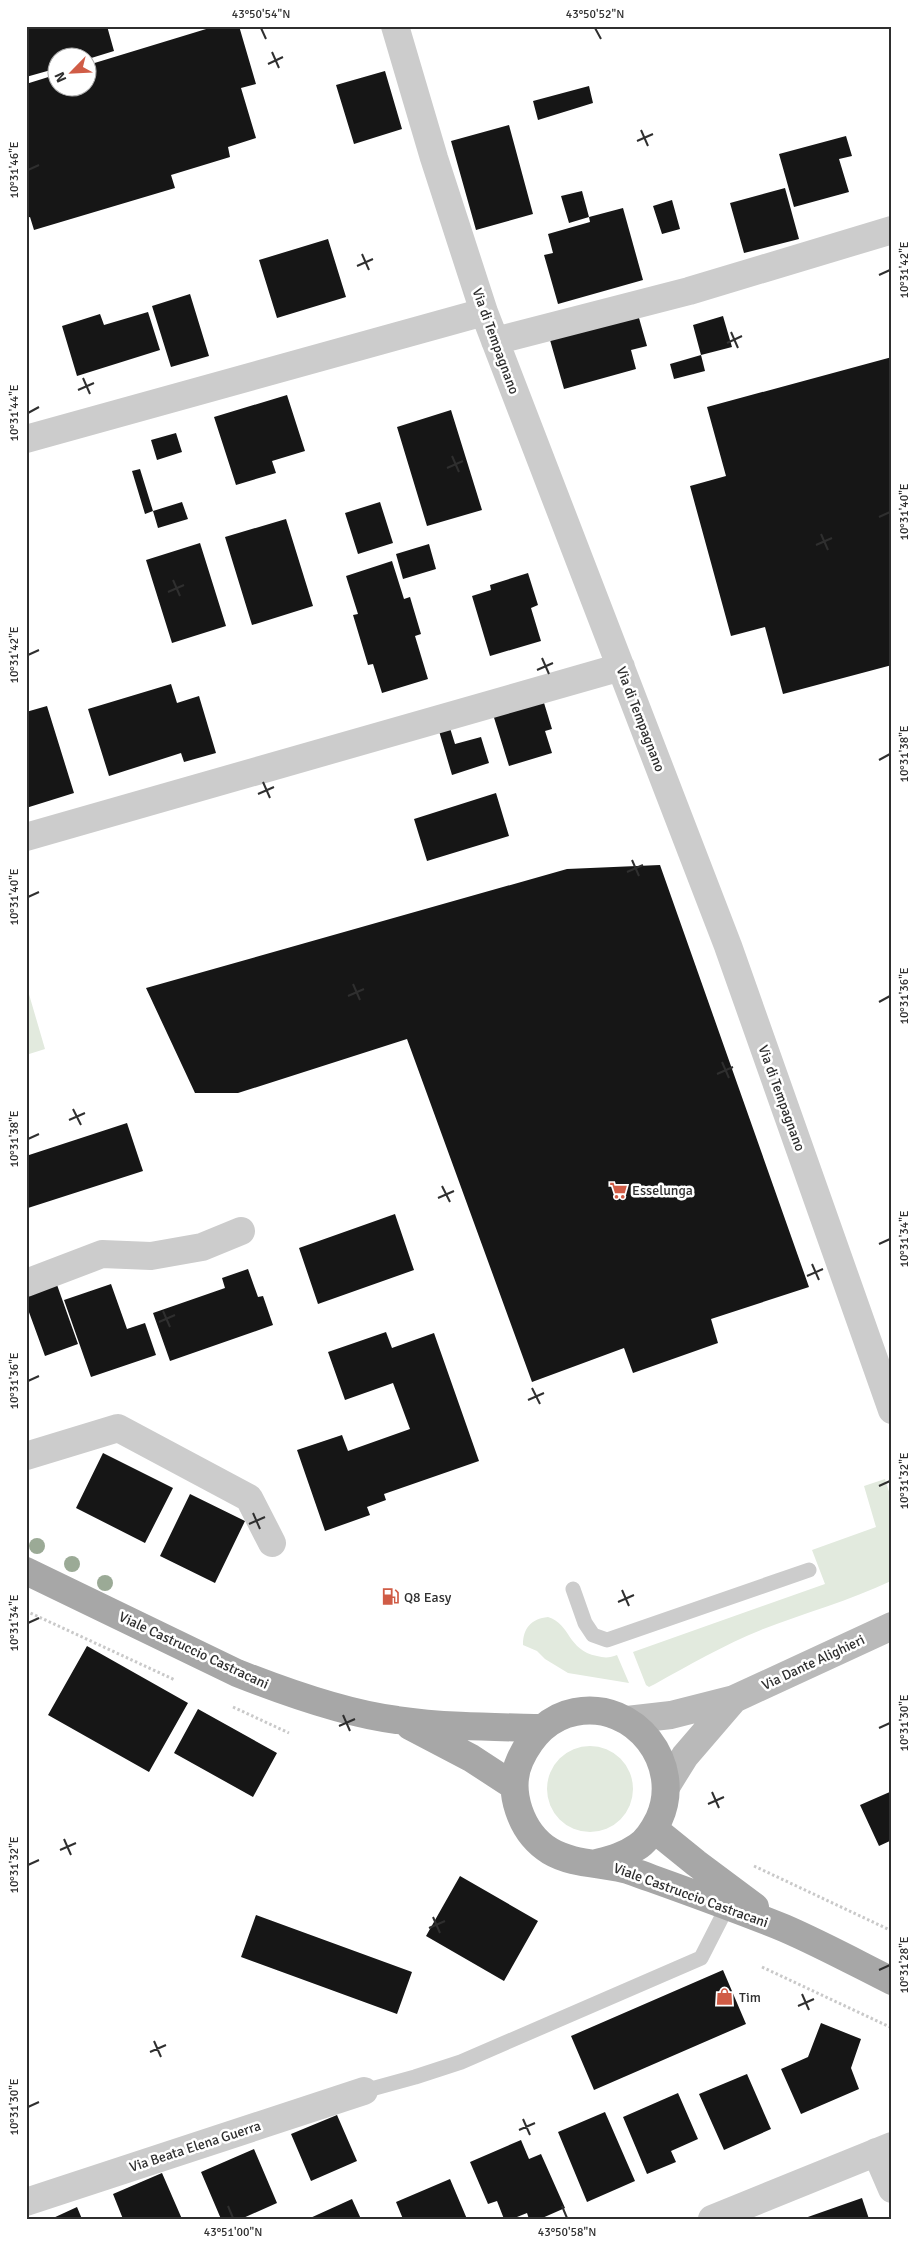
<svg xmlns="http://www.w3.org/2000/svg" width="918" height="2245" font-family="Signika,sans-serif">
<rect width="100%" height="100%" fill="#fff"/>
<path fill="#e2eade" d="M26 984 45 1049 26 1055Z
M885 1479 892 1501 891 1581C849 1601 804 1613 761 1630 724 1645 689 1665 655 1684L649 1687 646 1685 633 1652 825 1584 812 1550 876 1527 864 1486Z
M548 1617C571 1624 567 1650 597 1656 604 1658 610 1658 617 1655L629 1683 568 1673 545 1659 537 1651 523 1645C523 1628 531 1619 548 1617Z
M547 1789a43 43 0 1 1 86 0a43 43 0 1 1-86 0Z"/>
<path fill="#161616" d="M26 26H107L114 51 88 59 58 58V68L26 77Z
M216 26H239L256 84 241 88 256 138 228 147 230 157 171 175 175 188 34 230 30 217 26 218V84L58 74V88H88V65Z
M385 71 402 129 354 144 336 85Z
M589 86 593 103 538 120 533 101Z
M509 125 533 214 476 230 451 141Z
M846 136 852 156 839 159 849 192 794 207 779 154Z
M785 188 799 239 744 253 730 203Z
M582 191 589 217 569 223 561 196Z
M672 200 680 229 662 234 653 206Z
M623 208 643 280 558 304 544 255 553 253 548 234 590 222 589 217Z
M328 239 346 297 277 318 259 260Z
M190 294 209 356 171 367 152 306Z
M637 311 647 346 631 350 636 369 564 389 550 340Z
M148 312 160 350 77 376 62 326 100 314 104 325Z
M723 316 732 347 701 355 693 325Z
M701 355 705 371 674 379 670 364Z
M892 357V665L783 694 765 627 731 636 690 486 726 476 707 407Z
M287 395 305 451 272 461 276 473 236 485 214 417Z
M451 410 482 510 427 526 397 427Z
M176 433 182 452 157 460 151 440Z
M140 469 153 511 145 514 132 471Z
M182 502 188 519 158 528 153 511Z
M380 502 393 543 358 554 345 513Z
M286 519 313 606 252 625 225 537Z
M200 543 226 626 172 643 146 560Z
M429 544 436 569 403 579 396 554Z
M392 561 404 599 410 597 421 634 415 636 428 679 382 693 373 664 368 665 353 615 358 614 346 576Z
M528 573 538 605 531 608 541 641 490 656 472 596 491 590 490 585Z
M171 684 177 703 199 696 216 753 184 762 181 753 109 776 88 709Z
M541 693 552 729 545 731 552 753 509 766 491 708Z
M47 706 74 793 26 808V712Z
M450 728 455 744 481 737 489 763 452 775 439 731Z
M496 793 509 836 427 861 414 819Z
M660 865 809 1287 711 1319 718 1343 633 1373 624 1348 532 1382 407 1039 238 1093H195L146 988 567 869Z
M127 1123 143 1171 28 1208 26 1202V1156Z
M395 1214 414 1270 318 1304 299 1248Z
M248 1269 258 1297 263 1296 273 1325 170 1361 153 1313 225 1288 222 1278Z
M56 1282 78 1344 45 1356 26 1304V1293Z
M111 1284 127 1329 145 1323 156 1355 91 1377 64 1300Z
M386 1332 392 1348 434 1333 479 1461 384 1494 386 1500 367 1507 370 1515 325 1531 297 1450 342 1435 348 1451 410 1429 393 1383 345 1400 328 1352Z
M103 1453 173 1488 145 1543 76 1508Z
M190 1494 245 1521 215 1583 160 1556Z
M87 1646 188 1703 149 1772 48 1715Z
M198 1709 277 1753 253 1797 174 1753Z
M892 1791V1840L879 1846 860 1805Z
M460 1876 538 1921 504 1981 426 1936Z
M256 1915 412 1972 397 2014 241 1957Z
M723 1970 746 2024 594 2090 571 2036Z
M821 2023 861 2039 851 2068 859 2089 801 2114 781 2069 808 2057Z
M747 2074 771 2129 724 2150 699 2094Z
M678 2093 698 2139 671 2151 676 2162 647 2174 623 2117Z
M605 2112 635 2181 587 2202 558 2132Z
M337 2115 357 2161 311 2181 291 2134Z
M521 2140 529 2159 541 2154 565 2208 540 2219H529L527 2213 512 2219H504L497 2201 488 2204 470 2162Z
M254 2149 277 2203 241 2219H221L201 2172Z
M162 2173 182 2219H123L113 2194Z
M450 2179 467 2219H403L396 2202Z
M862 2198 869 2219H805V2218Z
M352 2199 361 2219H308Z
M77 2207 82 2219H51Z"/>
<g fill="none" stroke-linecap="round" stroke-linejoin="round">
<path stroke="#c9c9c9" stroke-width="3" stroke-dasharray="2.5 2.5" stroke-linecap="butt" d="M26 1611 175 1680
M233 1707 289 1733
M754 1866 892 1931
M762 1967 892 2028"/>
<path stroke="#ccc" stroke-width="15" d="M573 1589 585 1623 593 1635 607 1640 809 1570
M364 2091 415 2077 461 2062 701 1958 727 1907"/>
<path stroke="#ccc" stroke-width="28" d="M395 26 434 158 484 312 728 946 892 1410
M495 341 689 291 892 230
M26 439 484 312
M26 837 621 667
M26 1283 102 1254 151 1256 202 1247 241 1231
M26 1456 118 1428 249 1498 272 1543
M876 2152 892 2189
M26 2202 364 2091
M712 2219 892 2146"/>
<path stroke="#b9b9b9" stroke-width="28" d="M627 1720 671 1715 734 1699 892 1626
M667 1785 685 1756 734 1699"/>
<path stroke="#a7a7a7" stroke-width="28" d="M26 1571 237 1673C285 1692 347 1714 397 1720 445 1727 494 1727 542 1728
M410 1726 471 1758 514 1786
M654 1829 696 1863 755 1907
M597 1863C612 1859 624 1856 637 1847 647 1841 654 1829 659 1819 684 1764 635 1700 575 1712 549 1717 531 1736 520 1760 506 1791 521 1833 550 1851 575 1866 607 1862 634 1872 684 1890 735 1908 784 1928 821 1944 856 1963 892 1981"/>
</g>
<g fill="#9baa96">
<circle cx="37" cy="1546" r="8"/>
<circle cx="72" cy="1564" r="8"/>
<circle cx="105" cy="1583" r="8"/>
</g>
<path fill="none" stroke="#2f2f2f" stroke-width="2" d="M261 28 266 39M595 28 601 39M272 52 279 68M268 64 283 57M641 130 648 146M637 141 653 134M28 170 39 165M362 254 369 270M357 266 373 259M879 275 890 270M731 332 738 348M727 343 742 336M83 378 90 394M78 390 94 383M28 413 39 407M452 456 459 472M447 468 463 461M879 517 890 512M821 534 828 550M816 545 832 538M173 580 180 596M168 592 184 585M28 655 39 650M542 658 549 674M537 670 553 663M879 760 890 754M263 782 270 798M258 794 274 787M632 860 639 876M627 872 643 865M28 897 39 892M353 984 360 1000M348 996 364 989M879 1002 890 996M722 1062 729 1078M717 1074 733 1067M73 1109 81 1125M69 1120 85 1113M28 1139 39 1134M442 1186 450 1202M438 1198 454 1191M879 1244 890 1239M812 1264 819 1280M807 1276 823 1269M163 1311 170 1327M159 1322 175 1315M28 1381 39 1376M532 1388 540 1404M528 1400 544 1393M879 1486 890 1481M253 1513 260 1529M249 1524 265 1517M622 1590 629 1606M618 1602 634 1595M28 1623 39 1618M343 1715 350 1731M339 1726 355 1719M879 1728 890 1723M712 1792 719 1808M708 1804 724 1797M64 1839 71 1855M60 1850 76 1843M28 1865 39 1860M433 1917 440 1933M429 1928 445 1921M879 1970 890 1965M802 1994 809 2010M798 2006 814 1999M154 2041 161 2057M150 2052 166 2045M28 2107 39 2102M523 2119 530 2135M519 2130 535 2123M228 2206 233 2218M562 2206 567 2218"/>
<defs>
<symbol id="supermarket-bare" viewBox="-9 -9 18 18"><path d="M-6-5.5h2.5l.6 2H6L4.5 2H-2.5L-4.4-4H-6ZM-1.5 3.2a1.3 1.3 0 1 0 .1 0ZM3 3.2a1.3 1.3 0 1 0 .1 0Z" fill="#d05c46" stroke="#fff" stroke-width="2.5" paint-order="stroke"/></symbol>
<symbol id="fuel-bare" viewBox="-9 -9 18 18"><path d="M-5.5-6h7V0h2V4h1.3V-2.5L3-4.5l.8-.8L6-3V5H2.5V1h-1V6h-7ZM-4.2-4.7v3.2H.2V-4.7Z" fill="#d05c46" stroke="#fff" stroke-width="2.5" paint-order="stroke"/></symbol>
<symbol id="shop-bare" viewBox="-9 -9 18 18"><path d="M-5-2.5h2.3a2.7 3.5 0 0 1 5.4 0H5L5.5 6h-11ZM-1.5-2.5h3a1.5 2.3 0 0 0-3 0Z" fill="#d05c46" stroke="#fff" stroke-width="2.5" paint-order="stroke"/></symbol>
</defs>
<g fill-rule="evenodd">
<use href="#supermarket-bare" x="606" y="1178" width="25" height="25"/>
<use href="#fuel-bare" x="378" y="1584" width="25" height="25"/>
<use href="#shop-bare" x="712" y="1984" width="25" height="25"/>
</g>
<g text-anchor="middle" stroke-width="5" stroke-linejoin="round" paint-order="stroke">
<g font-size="14" fill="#2f2f2f" stroke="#fff">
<text transform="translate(496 341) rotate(70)" y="5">Via di Tempagnano</text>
<text transform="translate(641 719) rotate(69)" y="5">Via di Tempagnano</text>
<text transform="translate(782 1098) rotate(70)" y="5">Via di Tempagnano</text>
<text transform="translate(194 1650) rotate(25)" y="5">Viale Castruccio Castracani</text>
<text transform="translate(813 1662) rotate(-25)" y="5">Via Dante Alighieri</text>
<text transform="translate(691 1895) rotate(20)" y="5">Viale Castruccio Castracani</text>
<text transform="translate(195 2146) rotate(-18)" y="5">Via Beata Elena Guerra</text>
</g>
<g font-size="14" fill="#2f2f2f" stroke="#fff" text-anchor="start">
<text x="632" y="1195">Esselunga</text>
<text x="404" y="1602">Q8 Easy</text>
<text x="739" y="2002">Tim</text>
</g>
</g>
<rect width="918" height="2245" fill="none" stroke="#ffffff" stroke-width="55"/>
<g transform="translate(72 72) rotate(246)"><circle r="24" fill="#ffffff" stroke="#acacac"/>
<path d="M0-4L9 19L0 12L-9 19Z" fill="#d05c46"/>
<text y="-8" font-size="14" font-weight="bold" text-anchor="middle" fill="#2f2f2f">N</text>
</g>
<rect x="28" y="28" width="862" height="2190" fill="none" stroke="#2f2f2f" stroke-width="2"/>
<g font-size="12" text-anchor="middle" fill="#2f2f2f">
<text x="261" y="18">43°50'54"N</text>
<text x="595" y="18">43°50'52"N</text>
<text transform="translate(14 170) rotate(-90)" y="4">10°31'46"E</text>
<text transform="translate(904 270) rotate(-90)" y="4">10°31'42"E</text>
<text transform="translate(14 413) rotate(-90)" y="4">10°31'44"E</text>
<text transform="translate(904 512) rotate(-90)" y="4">10°31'40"E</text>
<text transform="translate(14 655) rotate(-90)" y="4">10°31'42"E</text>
<text transform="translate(904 754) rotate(-90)" y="4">10°31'38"E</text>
<text transform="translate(14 897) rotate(-90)" y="4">10°31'40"E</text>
<text transform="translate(904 996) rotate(-90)" y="4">10°31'36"E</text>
<text transform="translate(14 1139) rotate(-90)" y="4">10°31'38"E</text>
<text transform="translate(904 1239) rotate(-90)" y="4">10°31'34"E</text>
<text transform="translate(14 1381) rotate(-90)" y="4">10°31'36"E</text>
<text transform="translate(904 1481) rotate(-90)" y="4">10°31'32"E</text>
<text transform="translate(14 1623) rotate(-90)" y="4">10°31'34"E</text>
<text transform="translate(904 1723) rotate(-90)" y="4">10°31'30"E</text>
<text transform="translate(14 1865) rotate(-90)" y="4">10°31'32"E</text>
<text transform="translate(904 1965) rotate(-90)" y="4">10°31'28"E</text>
<text transform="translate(14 2107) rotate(-90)" y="4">10°31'30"E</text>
<text x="233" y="2236">43°51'00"N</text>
<text x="567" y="2236">43°50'58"N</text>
</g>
</svg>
